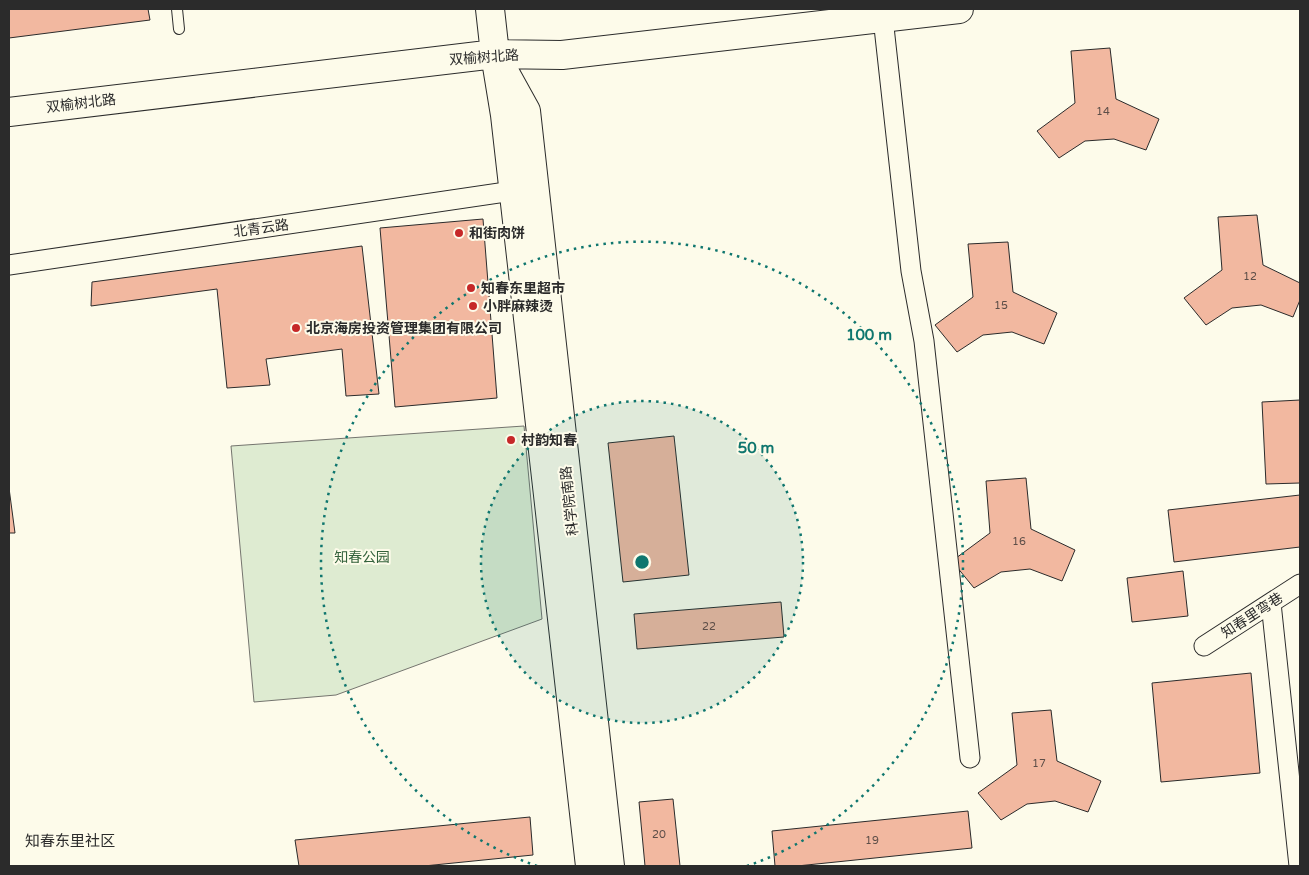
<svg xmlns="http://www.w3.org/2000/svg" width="1309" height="875" font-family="'Varela Round','Noto Sans SC',sans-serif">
<rect width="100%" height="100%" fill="#fdfbea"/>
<path fill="#deebd1" stroke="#74746e" d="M524 426 542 619 336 695 254 702 231 446Z"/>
<path fill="#f2b8a0" stroke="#2b2b2b" d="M9 9H148L150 20 9 38Z
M1110 48 1116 99 1159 119 1146 150 1114 139 1085 141 1059 158 1037 131 1075 103 1071 51Z
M1257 215 1263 265 1300 283V300L1293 317 1261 305 1232 308 1206 325 1184 298 1222 270 1218 217Z
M483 219 497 398 395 407 380 228Z
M1008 242 1013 292 1057 313 1044 344 1012 332 983 335 957 352 935 325 973 297 968 244Z
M362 246 379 394 346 396 342 349 266 359 270 385 227 388 217 289 91 306 92 282Z
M1300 400V483L1266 484 1262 402Z
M674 436 689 575 623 582 608 443Z
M1026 478 1031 529 1075 550 1062 581 1030 569 1001 572 974 588 952 561 990 533 986 481Z
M9 488 15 533H9Z
M1300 495V547L1174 562 1168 510Z
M1183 571 1188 616 1132 622 1127 578Z
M781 602 784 637 637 649 634 614Z
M1251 673 1260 773 1161 782 1152 683Z
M1051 710 1057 761 1101 781 1088 812 1055 801 1027 804 1001 820 978 793 1017 765 1012 713Z
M673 799 680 866H645L639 802Z
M968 811 972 848 797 866H775L772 831Z
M530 817 533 855 424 866H299L295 840Z"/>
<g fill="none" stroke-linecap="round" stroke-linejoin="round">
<defs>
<path id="lane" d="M177 9 179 29"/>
<path id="street" d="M883 18 911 271 924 341 970 758
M9 265 513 191
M1271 603 1299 866
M1204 646 1300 584"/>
<path id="secondary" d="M490 9 495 54 505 115 590 866
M505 73 526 111 610 866
M9 112 495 54 562 55 959 9"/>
</defs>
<use href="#lane" stroke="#2b2b2b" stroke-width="12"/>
<use href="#street" stroke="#2b2b2b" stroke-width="21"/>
<use href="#secondary" stroke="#2b2b2b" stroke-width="30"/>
<use href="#lane" stroke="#fdfbea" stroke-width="10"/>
<use href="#street" stroke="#fdfbea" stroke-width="19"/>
<use href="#secondary" stroke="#fdfbea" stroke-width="28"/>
</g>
<circle cx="642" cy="562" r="161" fill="#0f766e" fill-opacity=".12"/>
<g fill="none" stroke="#0f766e" stroke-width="2.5" stroke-dasharray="2.5 5">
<circle cx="642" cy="562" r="161"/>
<path d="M537 866A321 321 0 1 1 747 866"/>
</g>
<g fill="#c62828" stroke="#fdfbea" stroke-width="2">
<circle cx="459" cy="233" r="5"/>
<circle cx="471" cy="288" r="5"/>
<circle cx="473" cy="306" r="5"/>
<circle cx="296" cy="328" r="5"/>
<circle cx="511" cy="440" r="5"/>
</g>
<g text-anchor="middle" stroke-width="4" stroke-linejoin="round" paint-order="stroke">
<g font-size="11" fill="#5d4e48">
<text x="1103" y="115">14</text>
<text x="1250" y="280">12</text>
<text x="1001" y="309">15</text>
<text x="1019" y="545">16</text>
<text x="709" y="630">22</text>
<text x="1039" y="767">17</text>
<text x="659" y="838">20</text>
<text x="872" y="844">19</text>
</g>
<g font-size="14" fill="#2b2b2b" stroke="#fdfbea">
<text transform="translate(484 57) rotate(-4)" y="5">双榆树北路</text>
<text transform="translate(81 103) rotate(-7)" y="5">双榆树北路</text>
<text transform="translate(261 228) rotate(-8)" y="5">北青云路</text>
<text transform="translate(569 501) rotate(-96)" y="5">科学院南路</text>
<text transform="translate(1252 615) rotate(-33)" y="5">知春里弯巷</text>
</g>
<g font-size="14" font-weight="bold" fill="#2b2b2b" stroke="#fdfbea" text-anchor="start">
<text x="469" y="238">和街肉饼</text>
<text x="481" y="293">知春东里超市</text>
<text x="483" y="311">小胖麻辣烫</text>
<text x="306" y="333">北京海房投资管理集团有限公司</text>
<text x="521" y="445">村韵知春</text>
</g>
<g font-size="14" fill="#34623c" stroke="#fdfbea">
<text x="362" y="562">知春公园</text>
</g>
<g font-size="15" fill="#2b2b2b" stroke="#fdfbea">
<text x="70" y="846">知春东里社区</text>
</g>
</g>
<circle cx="642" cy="562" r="8" fill="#0f766e" stroke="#fdfbea" stroke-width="2.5"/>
<g font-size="15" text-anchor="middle" font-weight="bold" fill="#0f766e" stroke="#fdfbea" stroke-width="4" stroke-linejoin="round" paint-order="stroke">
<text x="869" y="340">100 m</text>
<text x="756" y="453">50 m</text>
</g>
<rect width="1309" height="875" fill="none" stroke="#2b2b2b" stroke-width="20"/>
</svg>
